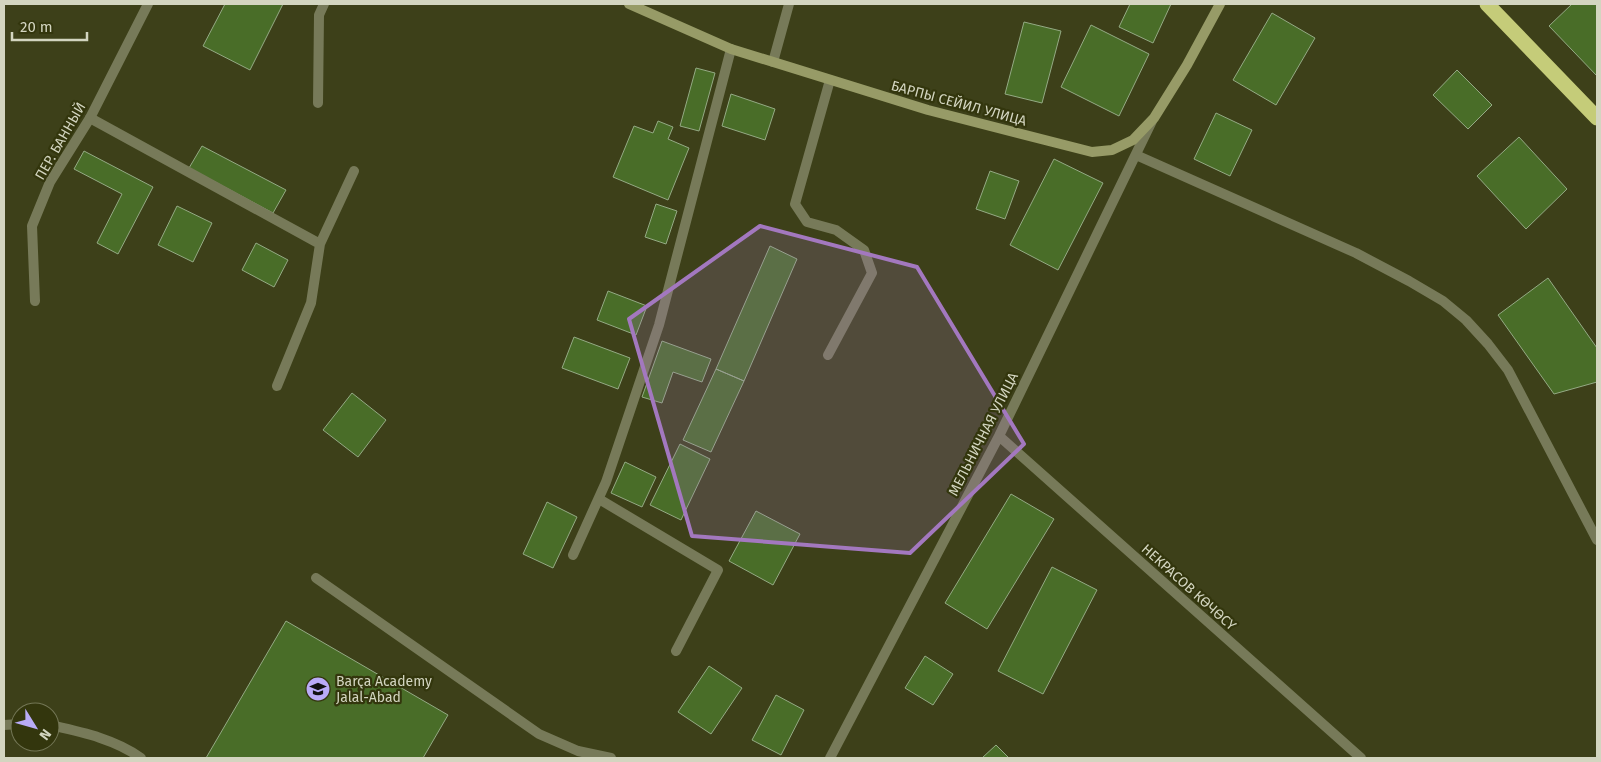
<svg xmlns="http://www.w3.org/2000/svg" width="1601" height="762" font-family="'Fira Sans',sans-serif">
<rect width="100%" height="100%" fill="#3d4019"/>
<path fill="#496d28" stroke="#94aa84" d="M225 4H283L250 70 203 46Z
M1130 4H1171L1153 43 1119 27Z
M1572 4H1597V76L1549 26Z
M1272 13 1315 38 1276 105 1233 80Z
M1024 22 1061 31 1042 103 1005 94Z
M1091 25 1149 54 1119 116 1061 87Z
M696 68 715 73 699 131 680 126Z
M1457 70 1492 105 1468 129 1433 95Z
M731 94 775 109 765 140 722 126Z
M1216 113 1252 130 1230 176 1194 159Z
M658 121 673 127 668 139 689 148 668 200 613 177 634 126 653 133Z
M1519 137 1567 189 1526 229 1477 176Z
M202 146 286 190 273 213 189 168Z
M84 151 153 187 118 254 97 243 122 194 74 169Z
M1054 159 1103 183 1058 270 1010 245Z
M990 171 1019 181 1005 219 976 209Z
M656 204 677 211 666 244 645 237Z
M177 206 212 223 193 262 158 245Z
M256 243 288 260 274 287 242 270Z
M770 246 797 259 744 381 716 369Z
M1548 278 1597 348V382L1554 394 1498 315Z
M608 291 647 306 636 335 597 320Z
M574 337 630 358 618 389 562 368Z
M662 341 711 359 702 382 673 372 662 403 642 397Z
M716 369 744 381 711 452 683 440Z
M352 393 386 420 358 457 323 430Z
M680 444 710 459 681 520 650 505Z
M625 462 656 477 642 507 611 493Z
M1011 494 1054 519 987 629 945 603Z
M547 502 577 517 553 568 523 554Z
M756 511 800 534 773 585 729 561Z
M1052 567 1097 590 1043 694 998 671Z
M286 621 448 715 423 758H206Z
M925 656 953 674 933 705 905 688Z
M709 666 742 688 711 734 678 712Z
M776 695 804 710 781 755 752 740Z
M996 745 1009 758H982Z"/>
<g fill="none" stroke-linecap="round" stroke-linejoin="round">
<path stroke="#777a59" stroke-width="10" d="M773 62 789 4
M318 103 319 15 324 4
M90 118 320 244 311 303 277 386
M320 244 354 171
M828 355 872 273 864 250 836 230 807 222 795 204 830 80
M599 499 718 570 676 651
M316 578 539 734 578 751 611 758"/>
<path stroke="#777a59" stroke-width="10" d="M1136 155 1356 253 1409 281 1443 301 1466 320 1488 344 1508 370 1597 540
M35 301 32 226 50 182 90 118 148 4
M999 436 1361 758
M573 555 606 482 659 325 731 49
M4 725 20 724
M50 725C81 732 115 739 141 758
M830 758 999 436 1152 121"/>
<path stroke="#979b67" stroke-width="10" d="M629 4 731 49 928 110 1092 152 1112 150 1133 140 1154 118 1187 65 1220 4"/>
<path stroke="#c5cc79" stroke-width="15" d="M1487 4 1597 118"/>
</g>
<path fill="#a378bf" fill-opacity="0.2" stroke="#a378bf" stroke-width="4" stroke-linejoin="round" d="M760 226 917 267 1024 444 910 553 692 536 629 319Z"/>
<defs>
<symbol id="school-disc" viewBox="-11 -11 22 22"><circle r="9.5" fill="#b9abf7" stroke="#33360d"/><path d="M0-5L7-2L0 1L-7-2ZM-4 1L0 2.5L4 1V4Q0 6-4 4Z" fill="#111"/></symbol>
</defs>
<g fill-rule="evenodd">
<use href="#school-disc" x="304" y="675" width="28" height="28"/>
</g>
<g text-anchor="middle" stroke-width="4.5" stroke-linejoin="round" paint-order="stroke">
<g font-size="14" fill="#d3d5c0" stroke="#33360d">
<text transform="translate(959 103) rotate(15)" y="5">БАРПЫ СЕЙИЛ УЛИЦА</text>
<text transform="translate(60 141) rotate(-60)" y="5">ПЕР. БАННЫЙ</text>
<text transform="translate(983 434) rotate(-63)" y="5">МЕЛЬНИЧНАЯ УЛИЦА</text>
<text transform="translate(1189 587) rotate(42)" y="5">НЕКРАСОВ КӨЧӨСҮ</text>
</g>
<g font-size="14" fill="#d3d5c0" stroke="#33360d" text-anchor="start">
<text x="336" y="686">Barça Academy<tspan x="336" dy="16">Jalal-Abad</tspan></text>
</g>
</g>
<rect width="1601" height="762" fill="none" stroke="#d3d5c0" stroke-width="10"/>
<g transform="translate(35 727) rotate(127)"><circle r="24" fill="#33360d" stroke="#737655"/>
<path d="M0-4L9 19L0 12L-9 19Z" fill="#b9abf7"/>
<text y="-8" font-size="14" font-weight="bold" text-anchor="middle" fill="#d3d5c0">N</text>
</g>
<path d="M12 32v8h75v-8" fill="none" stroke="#d3d5c0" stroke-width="2.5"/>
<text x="20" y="32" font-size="15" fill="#d3d5c0" stroke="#33360d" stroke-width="4" paint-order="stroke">20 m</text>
</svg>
